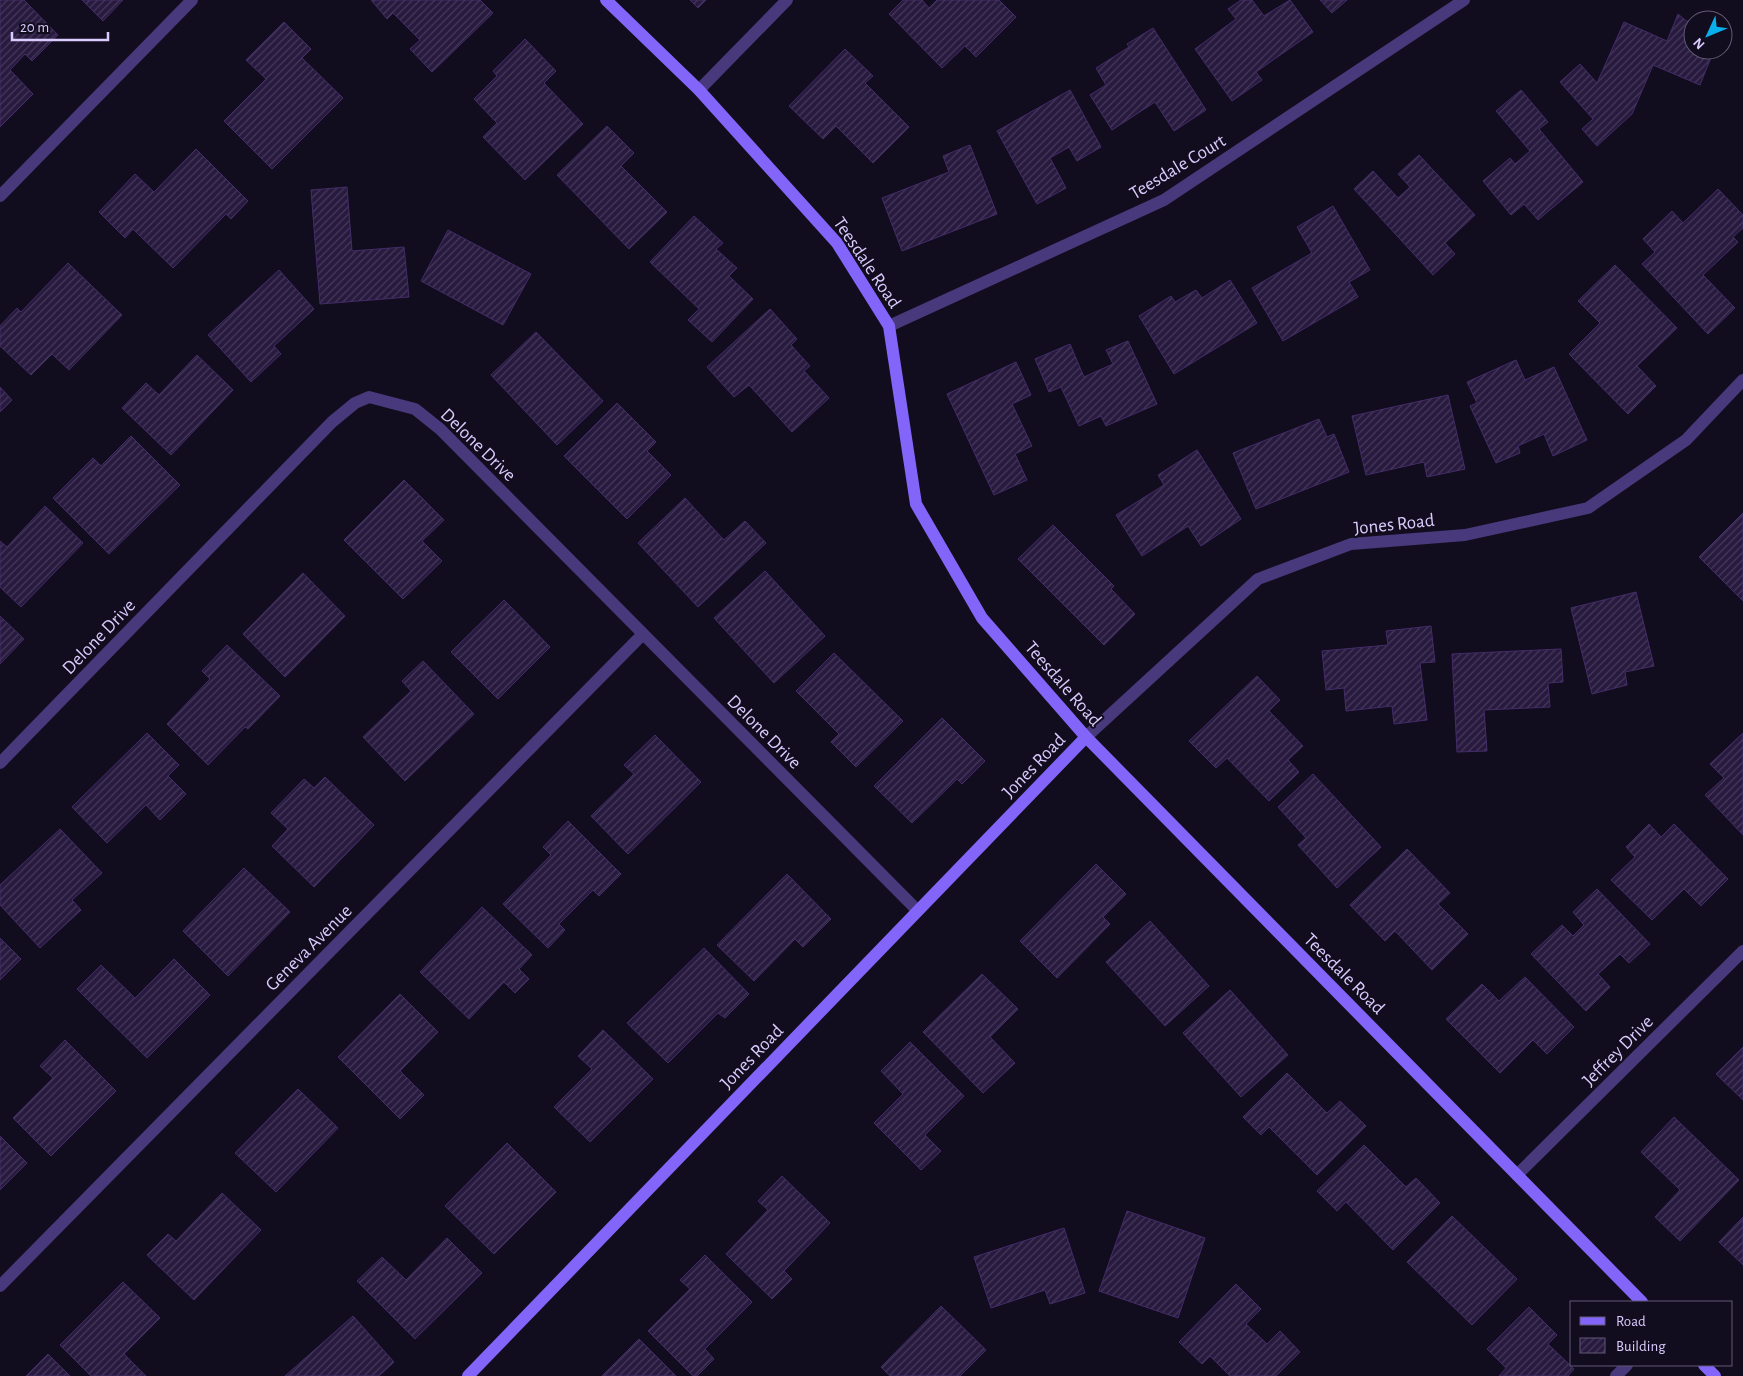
<svg xmlns="http://www.w3.org/2000/svg" width="1743" height="1376" font-family="'Alegreya Sans',sans-serif">
<defs>
<pattern id="building-hatch" width="6" height="6" patternUnits="userSpaceOnUse" patternTransform="scale(1.25)"><rect width="6" height="6" fill="#271a3e"/><path d="M-1 1l2-2M0 6l6-6M5 7l2-2" fill="none" stroke="#463a5b"/></pattern>
</defs>
<rect width="100%" height="100%" fill="#120d1e"/>
<path fill="url(#building-hatch)" stroke="#432c69" d="M0 0H24L58 35 32 61 25 54 10 70 33 94 0 127Z
M82 0H123L103 21Z
M371 0H480L493 13 432 72 410 49 420 40 393 13 387 19Z
M690 0H706L698 8Z
M903 0H922L929 8 937 0H999L1016 17 976 57 965 46 942 68 889 14Z
M1241 0H1252L1264 16 1290 0 1313 32 1256 72 1262 80 1232 101 1195 49 1236 19 1228 9Z
M1320 0H1347L1332 13Z
M1678 14 1685 20 1693 24V50H1714L1700 85 1653 65 1632 114 1597 146 1582 129 1593 119 1560 82 1580 64 1597 83 1624 22 1667 41Z
M284 22 311 49 302 58 343 98 272 169 224 121 266 79 246 60Z
M1153 28 1206 110 1174 131 1155 102 1112 130 1090 95 1106 85 1096 68 1129 47 1127 44Z
M525 39 556 71 544 83 583 124 525 180 483 137 497 123 474 99 497 76 493 71Z
M845 49 873 76 865 83 909 127 873 163 836 126 823 139 789 106Z
M1070 90 1101 147 1077 161 1069 147 1050 158 1066 188 1037 204 997 131Z
M1521 90 1548 122 1539 129 1583 182 1538 220 1524 204 1511 215 1483 181 1510 158 1515 164 1530 151 1496 111Z
M607 126 634 153 621 166 667 212 629 249 557 175Z
M970 145 997 214 902 251 882 198 949 172 943 156Z
M196 149 248 201 231 219 226 214 173 268 133 229 125 238 99 212 135 174 154 192Z
M1419 155 1475 215 1445 243 1455 254 1433 275 1354 189 1373 171 1398 198 1410 187 1398 174Z
M347 187 352 251 404 247 409 297 320 304 311 190Z
M1718 189 1743 215V228L1733 237 1738 242 1703 275 1735 308 1708 334 1642 264 1655 252 1643 239 1672 211 1683 223Z
M1333 206 1370 270 1349 282 1358 297 1283 341 1252 288 1312 253 1297 227Z
M694 216 723 243 716 249 737 268 729 276 753 299 712 342 688 320 699 309 650 262Z
M448 230 531 274 503 325 421 281Z
M68 263 122 315 69 370 52 354 31 375 0 346V326L17 308 21 312Z
M1615 265 1677 328 1637 366 1656 386 1628 414 1569 354 1600 323 1578 301Z
M279 270 314 309 274 346 281 354 251 382 208 335Z
M1230 280 1257 323 1174 374 1139 316 1171 296 1175 302 1196 290 1202 298Z
M770 309 797 339 791 345 810 366 804 371 829 398 792 432 749 385 734 397 707 367Z
M536 332 603 401 557 445 491 375Z
M1128 341 1157 404 1106 426 1101 416 1079 426 1061 387 1049 392 1035 359 1070 344 1084 377 1113 364 1106 350Z
M197 355 233 390 171 455 122 408 146 383 159 395Z
M1516 360 1525 380 1554 367 1587 440 1553 456 1544 434 1518 446 1520 453 1496 463 1470 406 1477 403 1467 382Z
M1016 362 1031 395 1012 404 1032 446 1015 454 1027 480 994 495 947 394Z
M0 387 12 400 0 412Z
M1448 395 1465 469 1427 477 1424 462 1366 475 1352 416Z
M617 403 656 442 647 451 671 475 627 519 564 456Z
M1319 419 1327 437 1334 434 1349 472 1256 509 1233 453Z
M131 436 180 485 109 554 53 498 93 458 101 466Z
M1197 450 1241 519 1201 546 1188 526 1142 556 1116 515 1164 485 1158 475Z
M404 480 444 520 422 541 442 561 403 599 344 540Z
M685 498 724 540 745 521 766 543 698 607 638 543Z
M45 506 83 543 21 607 0 587V541L7 547Z
M1743 513V601L1699 557Z
M1053 525 1114 586 1111 589 1135 614 1104 645 1018 559Z
M765 571 825 636 774 683 714 618Z
M303 573 345 616 285 677 243 634Z
M1636 592 1654 666 1625 672 1627 685 1592 694 1571 608Z
M504 600 550 647 498 699 451 652Z
M0 616 24 639 0 664Z
M1431 626 1435 662 1420 663 1427 720 1394 724 1392 706 1346 711 1344 688 1326 690 1322 651 1388 645 1386 631Z
M227 645 280 696 248 729 245 727 208 765 167 724 210 679 202 671Z
M1561 649 1563 682 1548 683 1550 707 1484 710 1487 751 1457 752 1452 654Z
M834 653 903 721 856 767 831 742 839 734 796 691Z
M423 661 474 714 405 781 363 737 411 691 402 681Z
M1257 676 1280 700 1269 711 1303 746 1288 760 1299 772 1269 801 1227 758 1216 768 1189 741Z
M942 718 985 761 962 784 957 779 912 823 874 786Z
M147 733 179 765 168 776 186 794 160 820 146 805 107 843 72 807Z
M1743 733V835L1705 795 1724 778 1710 764Z
M655 735 701 782 628 854 591 816 634 774 624 765Z
M1313 774 1381 847 1337 888 1298 845 1306 838 1278 807Z
M325 777 374 825 314 887 272 846 288 829 271 813 304 779 314 788Z
M568 821 621 874 599 896 593 890 559 924 565 930 548 948 503 904 551 855 543 847Z
M1649 824 1661 837 1674 824 1728 879 1701 906 1684 889 1652 920 1611 880 1635 857 1626 847Z
M60 829 102 873 72 900 81 910 40 948 0 905V885Z
M1407 849 1450 893 1438 904 1468 934 1432 970 1395 931 1385 941 1350 905Z
M1096 864 1126 894 1103 917 1110 924 1057 978 1020 941Z
M244 868 290 912 228 976 183 931Z
M787 874 831 919 803 947 795 939 754 981 717 945Z
M1597 889 1650 944 1629 963 1620 954 1598 974 1610 987 1586 1011 1531 954 1562 925 1573 936 1584 925 1573 912Z
M482 907 532 955 519 969 529 979 515 993 504 982 469 1019 420 972Z
M1150 921 1209 986 1165 1026 1106 962Z
M0 938 21 959 0 980Z
M704 948 749 994 725 1018 718 1013 668 1063 627 1023Z
M174 959 210 995 147 1058 77 989 101 965 135 998Z
M982 974 1018 1009 990 1037 1015 1063 983 1093 923 1032Z
M1525 977 1574 1027 1547 1054 1533 1040 1500 1073 1446 1019 1482 984 1499 1001Z
M1230 990 1288 1055 1241 1097 1183 1033Z
M400 994 438 1032 400 1071 424 1095 400 1119 338 1057Z
M603 1030 653 1079 590 1142 554 1107 592 1069 578 1056Z
M65 1040 116 1091 51 1156 13 1118 53 1078 40 1066Z
M910 1042 964 1096 925 1135 941 1151 921 1170 874 1123 903 1094 881 1071Z
M1743 1047V1100L1716 1074Z
M1287 1073 1327 1113 1340 1101 1366 1126 1317 1175 1269 1127 1261 1135 1243 1117Z
M298 1089 338 1128 276 1192 235 1153Z
M1674 1117 1739 1180 1680 1241 1655 1217 1680 1190 1641 1152Z
M0 1136 27 1163 0 1190Z
M507 1143 556 1192 494 1254 445 1206Z
M1364 1145 1406 1187 1416 1178 1440 1203 1393 1250 1346 1202 1337 1211 1317 1191Z
M782 1176 830 1223 784 1271 792 1279 772 1299 726 1254 768 1210 758 1201Z
M222 1193 261 1230 194 1300 147 1255 168 1234 176 1241Z
M1127 1211 1205 1238 1178 1318 1099 1291Z
M1452 1216 1517 1279 1472 1325 1407 1262Z
M1743 1217V1265L1719 1242Z
M1064 1228 1085 1293 1050 1304 1045 1290 991 1308 974 1257Z
M447 1238 482 1273 415 1339 357 1281 382 1257 406 1280Z
M705 1255 752 1302 705 1349 714 1359 697 1376H693L648 1331 690 1289 680 1280Z
M123 1282 160 1318 124 1354 146 1376H91L60 1345Z
M1236 1284 1261 1309 1246 1324 1267 1344 1280 1331 1300 1352 1276 1376H1230L1210 1356 1202 1364 1179 1342Z
M941 1306 986 1350 960 1376H890L881 1367Z
M1529 1307 1557 1335 1548 1344 1574 1369 1568 1376H1499L1506 1368 1487 1349Z
M353 1316 394 1362 379 1376H285Z
M639 1339 676 1376H602Z
M48 1354 70 1376H26Z"/>
<g fill="none" stroke-linecap="round" stroke-linejoin="round">
<path stroke="#47397b" stroke-width="12" d="M699 90 787 0
M0 196 192 0
M889 326 1164 200 1464 0
M1086 737 1258 579 1351 544 1465 535 1588 508 1686 440 1743 380
M0 763 332 422 355 403 369 397 415 409 440 429 917 910
M1517 1175 1743 951
M0 1286 642 635
M1616 1376 1627 1365"/>
<path stroke="#8366f9" stroke-width="12" d="M606 0 699 90 837 243 889 326 916 504 982 618 1086 737 1642 1302
M1704 1365 1715 1376
M468 1376 1086 737"/>
</g>
<g text-anchor="middle" stroke-width="4" stroke-linejoin="round" paint-order="stroke">
<g font-size="19" fill="#d9cbfd" stroke="#120d1e">
<text transform="translate(1177 166) rotate(-31)" y="7">Teesdale Court</text>
<text transform="translate(868 262) rotate(56)" y="7">Teesdale Road</text>
<text transform="translate(479 444) rotate(44)" y="7">Delone Drive</text>
<text transform="translate(1394 523) rotate(-6)" y="7">Jones Road</text>
<text transform="translate(98 636) rotate(-46)" y="7">Delone Drive</text>
<text transform="translate(1064 683) rotate(49)" y="7">Teesdale Road</text>
<text transform="translate(765 731) rotate(45)" y="7">Delone Drive</text>
<text transform="translate(1033 765) rotate(-46)" y="7">Jones Road</text>
<text transform="translate(308 947) rotate(-45)" y="7">Geneva Avenue</text>
<text transform="translate(1345 973) rotate(45)" y="7">Teesdale Road</text>
<text transform="translate(1617 1050) rotate(-45)" y="7">Jeffrey Drive</text>
<text transform="translate(751 1056) rotate(-46)" y="7">Jones Road</text>
</g>
</g>
<rect x="1570" y="1301" width="162" height="65" fill="#120d1e" stroke="#625977"/>
<rect x="1580" y="1317" width="25" height="8" fill="#8366f9" stroke="#625977"/>
<text x="1616" y="1326" font-size="15" fill="#d9cbfd">Road</text>
<rect x="1580" y="1338" width="25" height="15" fill="url(#building-hatch)" stroke="#625977"/>
<text x="1616" y="1351" font-size="15" fill="#d9cbfd">Building</text>
<g transform="translate(1708 35) rotate(226)"><circle r="24" fill="#120d1e" stroke="#625977"/>
<path d="M0-4L9 19L0 12L-9 19Z" fill="#09afeb"/>
<text y="-8" font-size="14" font-weight="bold" text-anchor="middle" fill="#d9cbfd">N</text>
</g>
<path d="M12 32v8h96v-8" fill="none" stroke="#d9cbfd" stroke-width="2.5"/>
<text x="20" y="32" font-size="15" fill="#d9cbfd" stroke="#120d1e" stroke-width="4" paint-order="stroke">20 m</text>
</svg>
